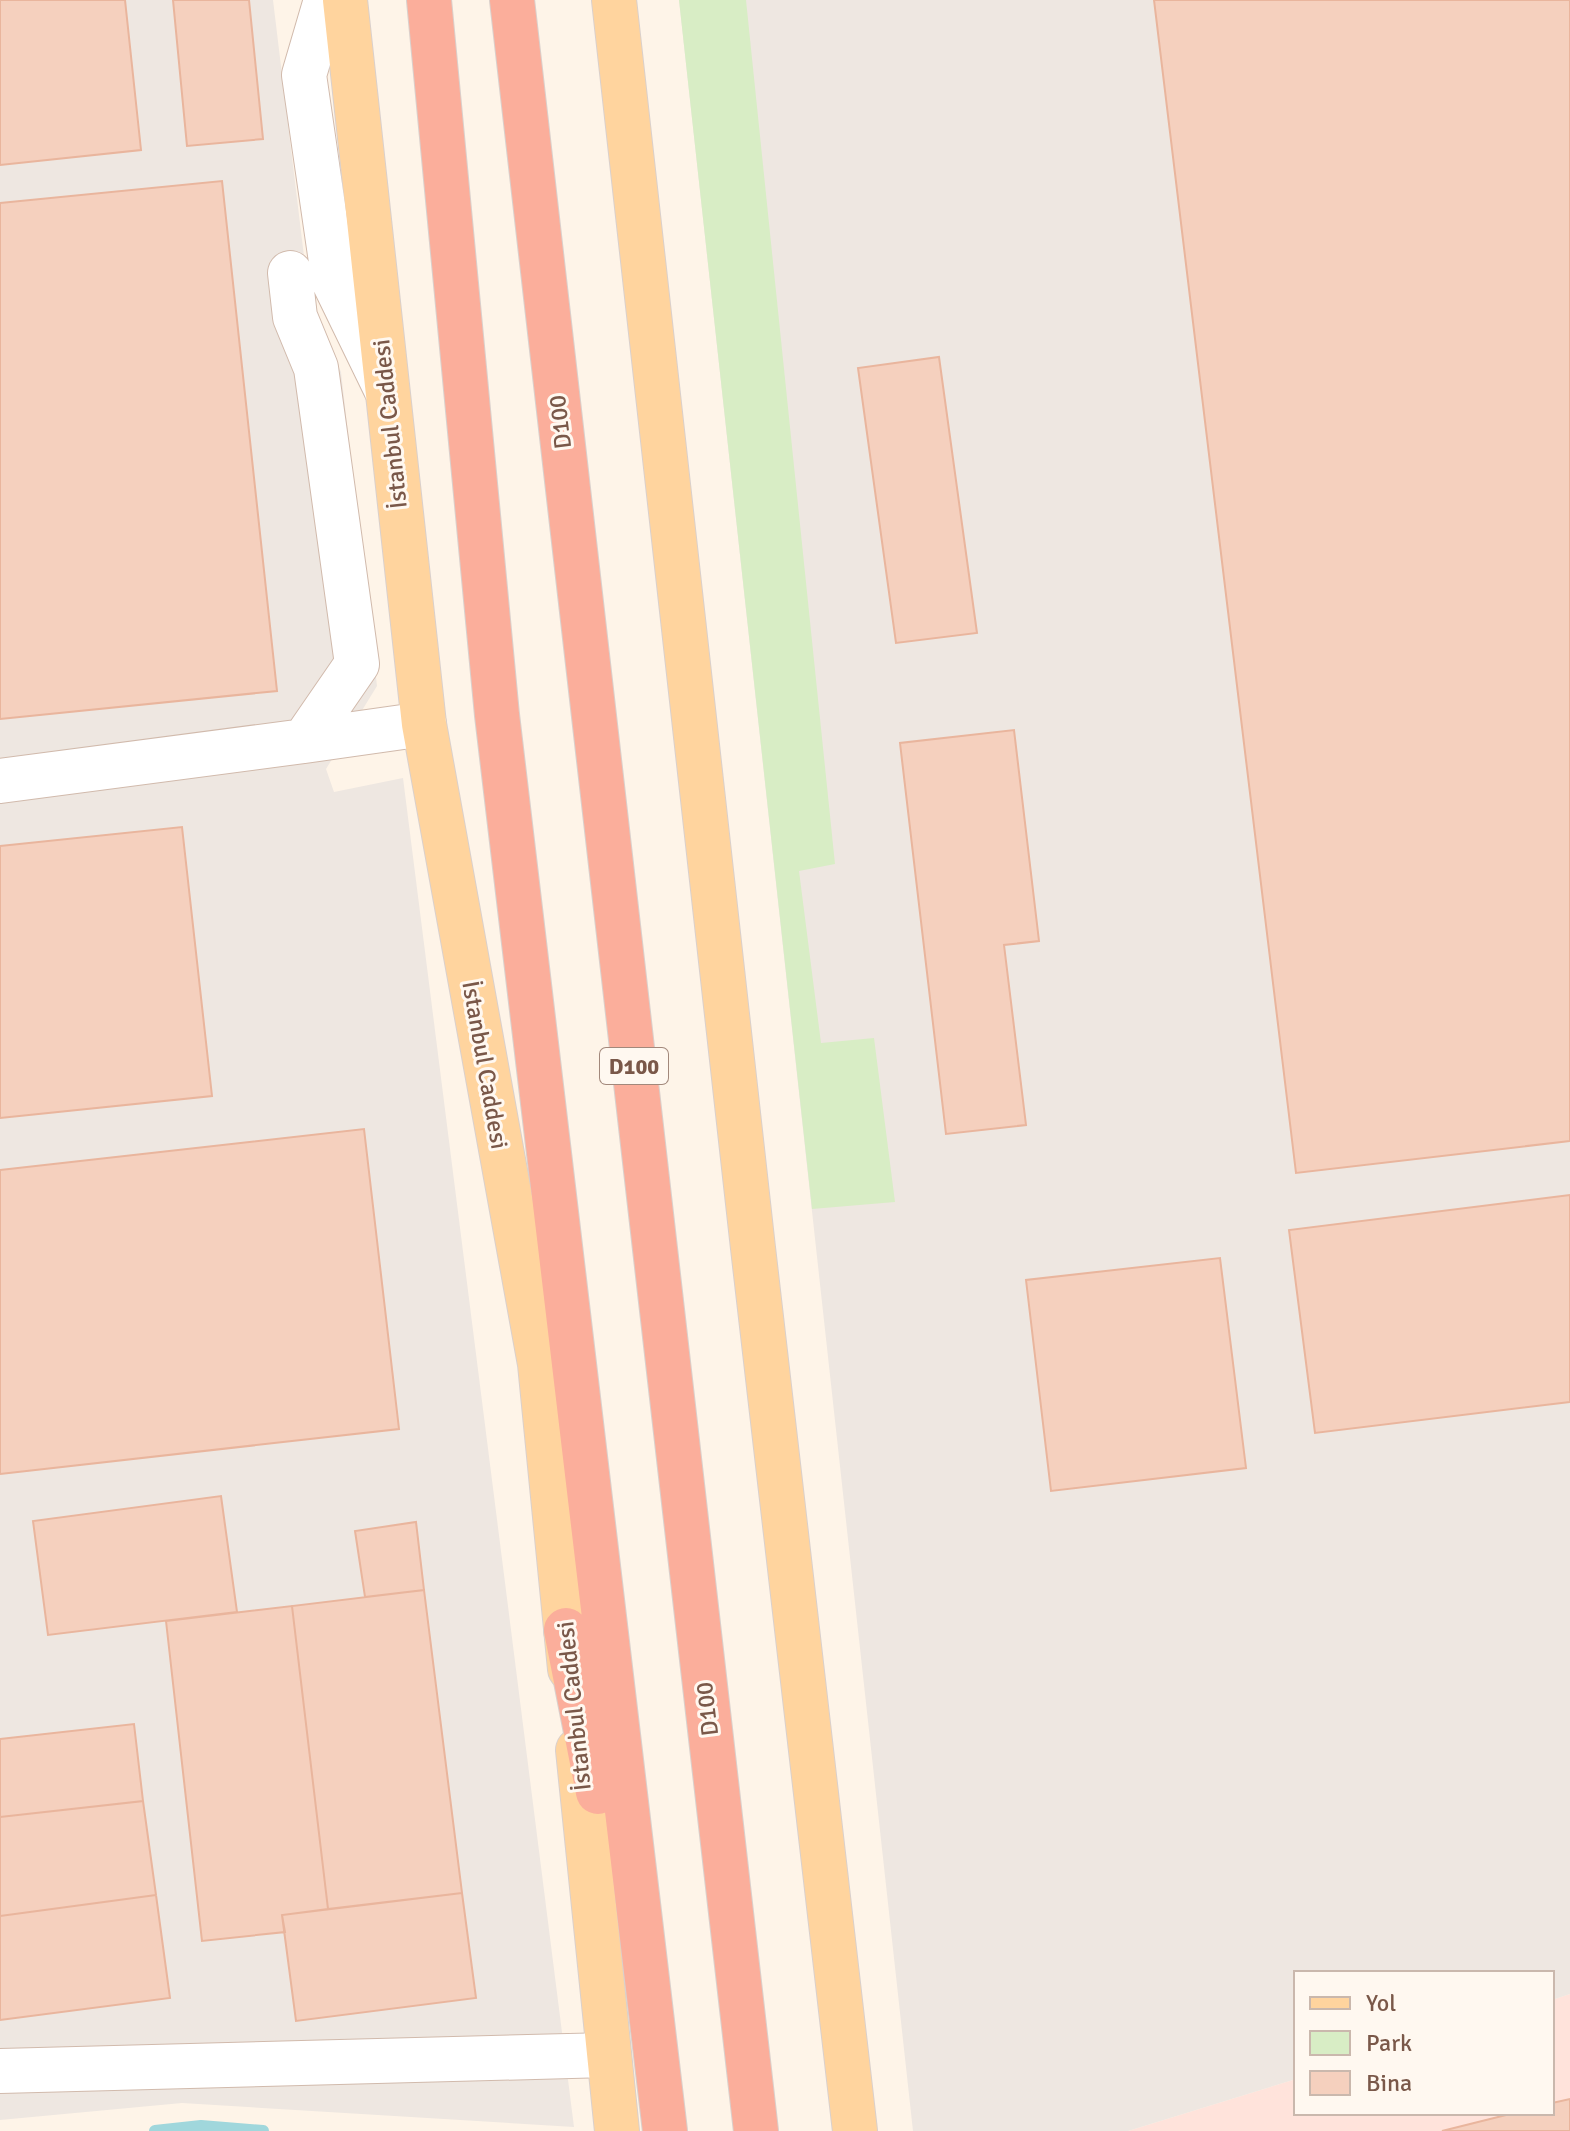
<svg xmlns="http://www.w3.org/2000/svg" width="1570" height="2131" font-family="Signika,sans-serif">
<rect width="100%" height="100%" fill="#fef4e8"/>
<path fill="#ffe3db" d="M1570 1994V2131H1128L1296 2079V2113H1552V2000Z"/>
<path fill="#eee7e1" d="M0 0H273L310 306 341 372 377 686 326 769 334 792 403 778 574 2127 182 2103 0 2120Z
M679 0H1570V1994L1552 2000V1973H1296V2079L1128 2131H913Z"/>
<path fill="#d8edc5" d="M679 0H746L835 864 799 871 821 1043 874 1038 895 1202 812 1209Z"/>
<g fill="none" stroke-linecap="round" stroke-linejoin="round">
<path stroke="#a0d7dc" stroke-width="12" d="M155 2131 201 2126 263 2131"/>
</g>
<path fill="#f5d0be" stroke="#e9b59d" stroke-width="2" d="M0 0H125L141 150 0 165Z
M173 0H249L263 139 187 146Z
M1154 0H1570V1141L1296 1173Z
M222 181 277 691 0 719V203Z
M939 357 977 633 896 643 858 368Z
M1014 730 1039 941 1004 945 1026 1125 946 1134 900 743Z
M182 827 212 1096 0 1118V846Z
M364 1129 399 1429 0 1474V1170Z
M1570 1195V1402L1315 1433 1289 1230Z
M1220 1258 1246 1468 1051 1491 1026 1280Z
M221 1496 237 1612 48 1635 33 1521Z
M416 1522 424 1590 365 1597 355 1531Z
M424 1590 462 1893 328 1909 292 1606Z
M292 1606 328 1909 282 1915 285 1932 202 1941 166 1621Z
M134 1724 143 1801 0 1817V1739Z
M143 1801 156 1895 0 1916V1817Z
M462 1893 476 1998 296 2021 282 1915Z
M156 1895 170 1998 0 2020V1916Z
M1570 2099V2131H1442L1514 2113H1552V2103Z"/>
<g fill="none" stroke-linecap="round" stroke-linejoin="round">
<defs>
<path id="minor" d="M326 0 304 75 334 282 386 389
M304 741 424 724
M0 781 304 741 357 664 316 368 295 317 290 273
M0 2071 608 2055"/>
<path id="major" d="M345 0 424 724 540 1364 570 1669
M614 0 753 1248 855 2131
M578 1750 617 2131"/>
<path id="highway" d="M429 0 497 715 665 2131
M512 0 756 2131
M566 1630 598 1792"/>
</defs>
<use href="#minor" stroke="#d1baac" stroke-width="46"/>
<use href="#major" stroke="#dad0cc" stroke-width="46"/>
<use href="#highway" stroke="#dad0cc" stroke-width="46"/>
<use href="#minor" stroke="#fff" stroke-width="44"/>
<use href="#major" stroke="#ffd49e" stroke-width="44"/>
<use href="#highway" stroke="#fbae9b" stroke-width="44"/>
</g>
<g text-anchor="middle" stroke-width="6" stroke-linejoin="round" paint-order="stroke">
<rect fill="#fff8f0" stroke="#a2887b" stroke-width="2" x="600" y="1048" width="68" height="36" rx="6"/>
<g font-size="22" font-weight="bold" fill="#7a5849">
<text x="634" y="1074">D100</text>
</g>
<g font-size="24" fill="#7a5849" stroke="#fff8f0">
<text transform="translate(560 422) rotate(-97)" y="8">D100</text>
<text transform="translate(390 424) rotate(-96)" y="8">İstanbul Caddesi</text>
<text transform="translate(485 1065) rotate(80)" y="8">İstanbul Caddesi</text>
<text transform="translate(574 1706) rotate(-96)" y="8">İstanbul Caddesi</text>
<text transform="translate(707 1709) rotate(-97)" y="8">D100</text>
</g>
</g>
<rect x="1294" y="1971" width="260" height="144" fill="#fff8f0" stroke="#cab8ad" stroke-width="2"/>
<rect x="1310" y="1997" width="40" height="12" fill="#ffd49e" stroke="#cab8ad" stroke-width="2"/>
<text x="1366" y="2011" font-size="24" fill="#7a5849">Yol</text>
<rect x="1310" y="2031" width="40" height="24" fill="#d8edc5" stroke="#cab8ad" stroke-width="2"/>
<text x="1366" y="2051" font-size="24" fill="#7a5849">Park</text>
<rect x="1310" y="2071" width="40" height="24" fill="#f5d0be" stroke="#cab8ad" stroke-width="2"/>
<text x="1366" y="2091" font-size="24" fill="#7a5849">Bina</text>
</svg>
